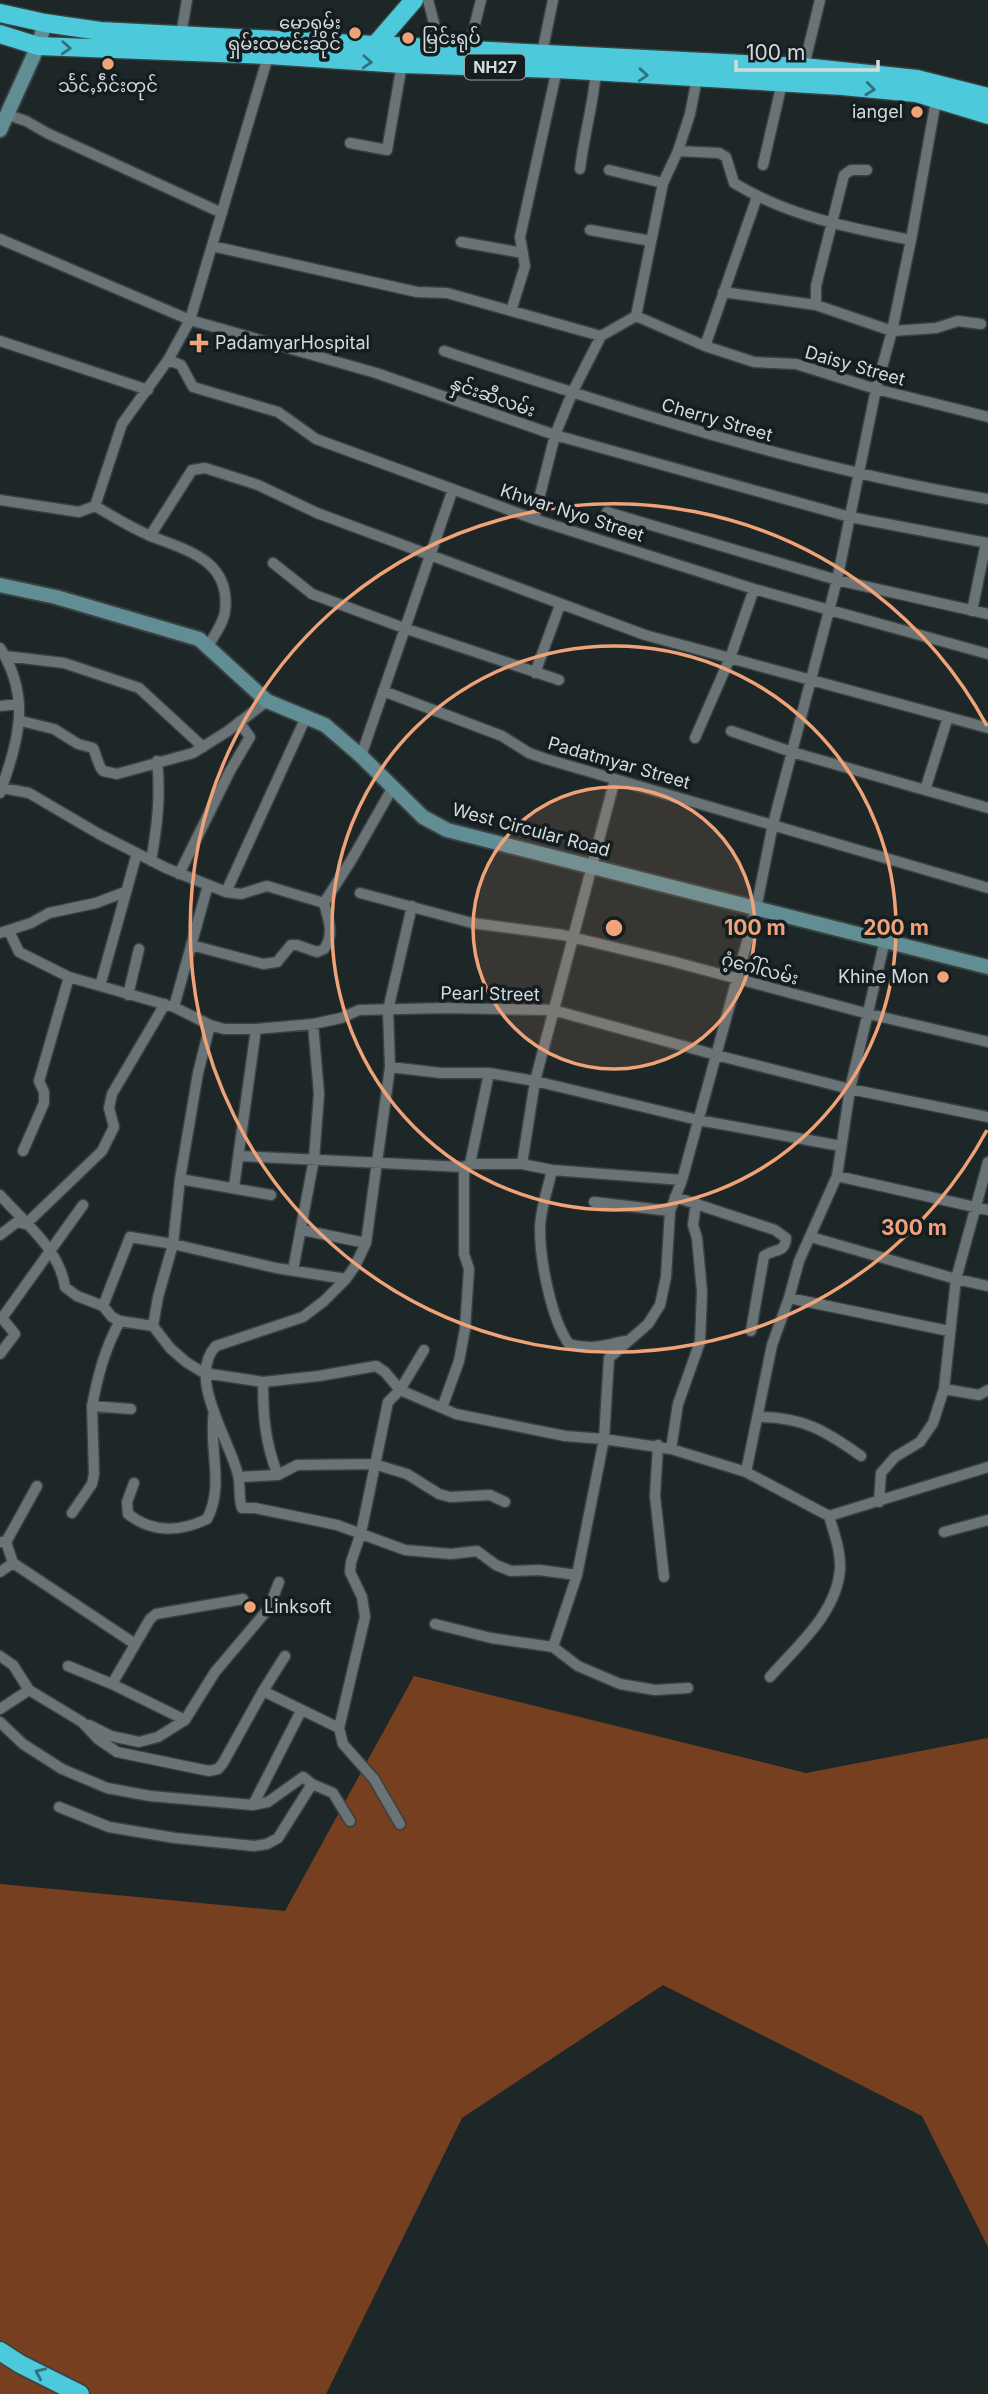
<svg xmlns="http://www.w3.org/2000/svg" width="988" height="2394" font-family="Inter,'Noto Sans Myanmar',sans-serif">
<rect width="100%" height="100%" fill="#1e2728"/>
<path fill="#753f20" d="M414 1676 806 1773 988 1738V2247L922 2116 663 1985 462 2118 326 2394H0V1884L285 1911Z"/>
<g fill="none" stroke-linecap="round" stroke-linejoin="round">
<defs>
<path id="street" d="M428 0 441 50
M181 35 187 0
M468 52 481 0
M541 58 553 0
M803 70 820 0
M8 115 26 121 47 133 222 213
M350 143 387 150 402 64
M678 151 719 153 726 157 734 183C788 216 850 228 911 240
M763 165 782 83
M580 169C584 136 593 105 596 72
M609 170 663 183
M590 230 651 241
M0 239 190 320 376 373 555 435 850 517 988 543
M461 242 523 253
M212 246 417 292 447 293 601 336
M723 292 816 305 892 331 936 328 958 321 981 324
M816 305V286L844 175 851 170H867
M511 311 525 266 520 237 557 69
M636 316 705 346 754 362 796 364 876 389 988 417
M0 341 148 390
M705 346 757 197
M444 351C623 409 801 468 988 499
M168 360 181 365 193 387 278 412 316 439 534 519 754 589 988 654
M0 500 79 512 95 506C114 517 133 529 153 537 190 551 231 562 225 611 224 622 214 636 208 646
M95 506 122 424 168 360 190 320 269 53
M607 512 837 580 988 614
M534 519 555 435 573 391 601 336 636 316 663 183 678 151 690 114 698 73
M150 536 192 470 205 468 258 485 317 513 645 635 988 728
M273 563 312 594 404 628 559 680
M972 611 986 543
M0 648C32 698 18 741 0 793
M5 656 64 663 139 688 203 747
M535 673 560 605
M383 691 502 736 529 753 546 759 988 888
M0 706 19 704
M21 721 54 729 78 744 93 748C97 756 98 766 103 771L117 774 193 753 228 731 267 701
M731 731 792 752 988 808
M695 738 730 658 754 589
M361 756 453 489
M2 788 29 793 99 834 166 868 226 892 241 894 267 886 324 903
M925 790 948 717
M151 861C157 827 161 796 157 761
M179 874 230 771 250 737 239 722
M226 892 306 717
M360 893 472 923 563 935 671 961 869 1014 988 1042
M412 906 388 1010 390 1067 366 1243 355 1266 346 1279 324 1301 303 1317 216 1346C186 1377 230 1440 238 1475 241 1486 238 1498 242 1508H255L337 1525 405 1550 451 1554 477 1551 496 1565 511 1571 539 1570 577 1575
M9 931 19 952 69 977 174 1007 210 1025 224 1029H256L313 1024 341 1018 359 1010 445 1008 553 1010 716 1055 850 1089 988 1117
M0 933 31 923 49 913 96 903 125 892
M191 945 263 964 277 962 291 945H297L317 952 324 949C335 934 328 919 324 903L352 859 393 787
M100 986 137 853
M128 995 139 949
M174 1007 208 885
M390 1067 441 1073H489L535 1081 698 1120 841 1146
M23 1151 44 1103V1092L39 1081 69 977
M239 1156 464 1167 470 1164H522L552 1170 682 1180
M470 1164 489 1073
M522 1164 535 1081 615 779
M552 1170C548 1189 540 1210 540 1229 540 1260 551 1319 569 1344 589 1350 604 1346 624 1341
M837 1176 988 1210
M180 1179 271 1195
M234 1187 256 1029
M0 1195C24 1222 60 1250 65 1287L77 1296 103 1306 112 1317 120 1321 153 1326 170 1348 186 1362 204 1373 263 1382 319 1376 376 1366 385 1372 400 1390 456 1414 565 1436 604 1439 671 1449 746 1472 829 1516C834 1533 841 1551 840 1569 837 1613 797 1646 770 1677
M675 1197 775 1230 786 1238C785 1254 774 1248 764 1256L751 1331
M594 1202 670 1211
M302 1230 366 1243
M0 1235 17 1222 26 1224 102 1151 114 1127 109 1108 112 1094 165 1004
M811 1237 956 1279 988 1286
M293 1270 314 1159 319 1094 313 1024
M789 1298 949 1331
M103 1306 130 1237 173 1244 276 1268 346 1279
M120 1321C105 1348 98 1375 92 1406L131 1409
M153 1326 158 1297 173 1244 180 1179 198 1073 210 1025
M0 1354 15 1334 2 1318 83 1205
M263 1382C263 1415 265 1444 278 1475
M944 1389 979 1395 988 1390
M442 1408 459 1361 465 1329 469 1269 464 1254V1167
M759 1417C803 1417 826 1431 861 1456
M658 1445 655 1496 664 1577
M671 1449 678 1404 700 1342 702 1292 697 1238 693 1225 696 1203
M746 1472 772 1345 789 1298 799 1261 837 1176 850 1089 885 940
M239 1477 278 1475 297 1465 374 1464 407 1474 439 1494 450 1497 490 1495 505 1502
M134 1483 127 1502 128 1514C152 1533 180 1532 207 1519 225 1486 208 1446 214 1411
M879 1502 881 1473 895 1457 920 1442 933 1423 944 1389 956 1279 988 1162
M72 1513 92 1484 94 1474 92 1406
M829 1516 988 1467
M944 1532 988 1520
M0 1542H6L13 1563 135 1644
M6 1542 37 1486
M0 1572 13 1563
M435 1624 491 1638 553 1647 578 1666 620 1684 655 1690 688 1688
M553 1647 577 1575 604 1439 609 1358 648 1324 660 1305 666 1277 670 1211 682 1180 756 909 773 824 837 580 876 389 892 331 911 240 937 95
M0 1656 13 1665 29 1690 82 1722 98 1739 117 1752 209 1771 218 1769 223 1763 263 1691 285 1656
M68 1666 112 1684 185 1720
M112 1684 150 1619 156 1614 243 1599
M263 1691 339 1728 343 1744 374 1779 400 1824
M0 1709 29 1690
M0 1722 23 1744 62 1769 107 1788 150 1796 253 1805 301 1711
M89 1725 111 1736 139 1742 158 1737 185 1720 215 1672 269 1608 279 1582
M339 1728 365 1617 362 1597 350 1572 351 1562 361 1533 388 1402 400 1390 424 1350
M253 1805 268 1802 303 1777 312 1784 333 1793 350 1821
M59 1807 109 1827 175 1838 254 1846 267 1844 278 1838 312 1784"/>
<path id="secondary" d="M0 130 38 46 45 23
M0 585 56 597 199 639 267 701 325 725 361 756 423 817 447 830 988 967"/>
<path id="highway" d="M0 13 45 23 100 31 803 67 917 79 988 97
M0 34 38 46 268 55 402 64 557 69 842 86 916 93 988 115
M376 44 414 0
M0 2351 20 2364 80 2394"/>
</defs>
<use href="#street" stroke="#394142" stroke-width="13"/>
<use href="#secondary" stroke="#394142" stroke-width="18"/>
<use href="#highway" stroke="#394142" stroke-width="21"/>
<use href="#street" stroke="#6a7476" stroke-width="10"/>
<use href="#secondary" stroke="#618e94" stroke-width="14"/>
<use href="#highway" stroke="#4cc9db" stroke-width="18"/>
</g>
<defs><path id="oneway-chevron" d="M-2-3.5L2.5 0L-2 3.5" fill="none" stroke-width="1.6" stroke-linecap="round" stroke-linejoin="round" transform="scale(1.75)"/></defs>
<g stroke="#30737d">
<use href="#oneway-chevron" transform="translate(66 48) rotate(3)"/>
<use href="#oneway-chevron" transform="translate(367 62) rotate(3)"/>
<use href="#oneway-chevron" transform="translate(643 75) rotate(4)"/>
<use href="#oneway-chevron" transform="translate(870 89) rotate(6)"/>
<use href="#oneway-chevron" transform="translate(40 2373) rotate(-156)"/>
</g>
<circle cx="614" cy="928" r="141" fill="#f0a278" fill-opacity=".12"/>
<g fill="none" stroke="#f0a278" stroke-width="3.5">
<circle cx="614" cy="928" r="141"/>
<circle cx="614" cy="928" r="282"/>
<path d="M987 1130A424 424 0 1 1 987 726"/>
</g>
<g fill="#f0a278" stroke="#141d1f" stroke-width="2.5">
<circle cx="355" cy="33" r="7"/>
<circle cx="408" cy="38" r="7"/>
<circle cx="108" cy="64" r="7"/>
<circle cx="917" cy="112" r="7"/>
<path d="M195.5 332.5h7v7h7v7h-7v7h-7v-7h-7v-7h7z"/>
<circle cx="943" cy="977" r="7"/>
<circle cx="250" cy="1607" r="7"/>
</g>
<g text-anchor="middle" stroke-width="7" stroke-linejoin="round" paint-order="stroke">
<rect fill="#141d1f" stroke="#9ba2a3" stroke-width="2" x="465" y="54.5" width="60" height="25" rx="5"/>
<g font-size="16" font-weight="bold" fill="#d5dbdc">
<text x="495" y="73">NH27</text>
</g>
<g font-size="18" fill="#d5dbdc" stroke="#141d1f" text-anchor="end">
<text x="341" y="29">မောရှမ်း<tspan x="341" dy="21">ရှမ်းထမင်းဆိုင်</tspan></text>
<text x="422" y="44" text-anchor="start">မြင်းရုပ်</text>
<text x="108" y="92" text-anchor="middle">သႅင်ႇၵဵင်းတုင်</text>
<text x="903" y="118">iangel</text>
<text x="215" y="349" text-anchor="start">PadamyarHospital</text>
<text x="929" y="983">Khine Mon</text>
<text x="264" y="1613" text-anchor="start">Linksoft</text>
</g>
<g font-size="18" fill="#d5dbdc" stroke="#141d1f">
<text transform="translate(855 366) rotate(16)" y="6">Daisy Street</text>
<text transform="translate(493 397) rotate(19)" y="6">နှင်းဆီလမ်း</text>
<text transform="translate(717 420) rotate(16)" y="6">Cherry Street</text>
<text transform="translate(572 513) rotate(18)" y="6">Khwar Nyo Street</text>
<text transform="translate(619 763) rotate(16)" y="6">Padatmyar Street</text>
<text transform="translate(531 830) rotate(15)" y="6">West Circular Road</text>
<text transform="translate(760 969) rotate(15)" y="6">ဂံ့ဂေါ်လမ်း</text>
<text transform="translate(490 994) rotate(1)" y="6">Pearl Street</text>
</g>
</g>
<circle cx="614" cy="928" r="10" fill="#f0a278" stroke="#141d1f" stroke-width="3.5"/>
<g font-size="21" text-anchor="middle" font-weight="bold" fill="#f0a278" stroke="#141d1f" stroke-width="7" stroke-linejoin="round" paint-order="stroke">
<text x="755" y="935">100 m</text>
<text x="896" y="935">200 m</text>
<text x="914" y="1235">300 m</text>
</g>
<path d="M736 60v10h142v-10" fill="none" stroke="#d5dbdc" stroke-width="3.5"/>
<text x="746" y="60" font-size="21" fill="#d5dbdc" stroke="#141d1f" stroke-width="5" paint-order="stroke">100 m</text>
</svg>
